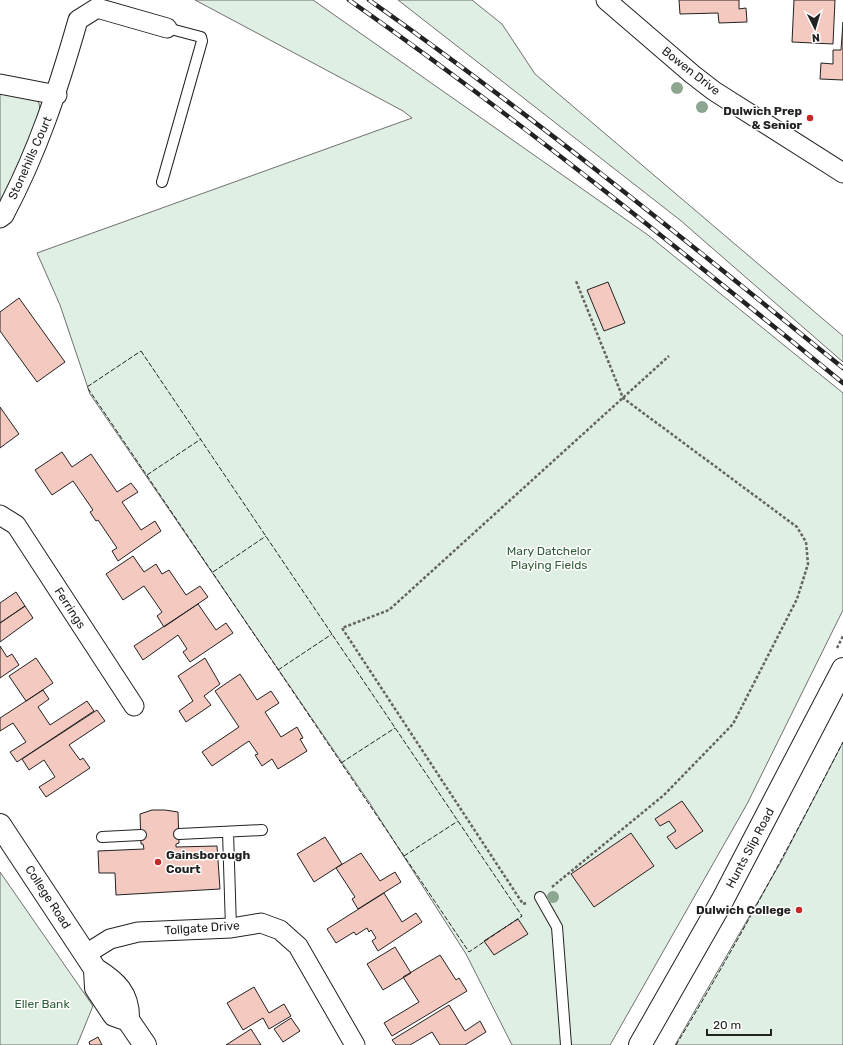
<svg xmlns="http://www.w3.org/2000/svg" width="843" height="1045" font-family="Rubik,sans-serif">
<rect width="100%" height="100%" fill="#fff"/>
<path fill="#e0efe3" stroke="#6f6f6f" d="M195 0H313L648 235 843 393V610L747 804 610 1045H512L466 954 369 802 90 394 60 305 37 253 412 118 403 111Z
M398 0H472L502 24 535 74 843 336V362L680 220Z
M0 93 34 98 39 103 40 110 22 166 0 203Z
M843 742V1045H675L782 860Z
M0 872 93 1006 77 1045H0Z"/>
<path fill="#f3c9c0" stroke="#222" d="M679 0H739V9L746 8 747 22 719 23 718 13 680 14Z
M794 0H835L833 44 792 42Z
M843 22V80L820 79 821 63 833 64V50H841Z
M608 282 625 323 604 331 587 290Z
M19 298 65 362 37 382 0 331V312Z
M0 407 19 434 0 448Z
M62 452 72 467 91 454 117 492 131 483 138 492 122 502 141 530 155 521 161 531 118 561 112 551 117 548 98 520 96 521 90 512 93 510 73 481 52 495 35 470Z
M133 556 144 572 156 564 162 574 169 570 186 595 200 586 208 597 164 627 157 616 162 612 144 586 123 600 106 574Z
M16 592 25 606 0 623V603Z
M198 604 216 630 226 623 233 633 190 662 183 652 187 649 178 635 143 660 134 646Z
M25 606 33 618 0 642V623Z
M0 646 7 657 12 654 19 665 0 678Z
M36 658 53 683 26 701 9 676Z
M205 658 220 684 204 696 211 705 186 722 179 711 193 701 178 676Z
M240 674 257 700 271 691 279 703 265 712 281 737 297 727 303 738 300 739 307 751 278 769 272 759 262 766 255 755 258 754 249 741 212 766 202 752 239 727 215 691Z
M43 690 49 699 38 707 50 725 87 701 94 711 17 762 10 752 26 742 13 723 0 731V718Z
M97 710 105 721 69 745 80 760 83 758 90 768 46 797 39 787 55 777 44 760 29 770 22 759Z
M682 801 703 831 676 849 667 837 676 831 669 821 660 826 655 819Z
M152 810H165L178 812 179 843 176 844V847L217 846 220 889 116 895 115 873H99L98 851 144 849 143 844H141L140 814Z
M631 833 654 866 594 907 571 874Z
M325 837 342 864 314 882 297 854Z
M361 853 380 881 395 872 401 882 358 909 352 899 355 897 336 868Z
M384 893 402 922 416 913 422 922 378 951 372 941 376 938 371 930 369 932 367 928 356 935 354 932 336 943 327 929Z
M518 919 528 934 494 955 484 941Z
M395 947 411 973 383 990 367 964Z
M440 955 456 980 459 978 467 991 392 1036 384 1023 419 1002 403 977Z
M254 987 269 1013 284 1004 291 1016 269 1029 263 1018 243 1030 227 1003Z
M449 1005 465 1031 480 1021 486 1032 465 1045H440L432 1032 410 1045H396L392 1040Z
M291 1018 300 1031 283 1042 274 1029Z
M251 1029 261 1045H226Z
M98 1037 102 1045H90L89 1042Z"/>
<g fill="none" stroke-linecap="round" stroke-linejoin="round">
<defs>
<path id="lane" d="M162 182 202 41 201 37 167 28
M228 832 231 928
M179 834 262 830
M102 837 141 835
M540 897 557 927 566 1045"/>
<path id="street" d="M606 0 692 74 714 91 843 173
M0 84 57 95
M0 218 4 215C38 151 58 90 78 20L97 8 167 28
M0 515 16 525 134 706
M86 954 110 939 138 932 231 928 261 923 280 930 298 946 355 1045"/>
<path id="secondary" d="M0 825 95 969C116 982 129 994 128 1020
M95 969 96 988 114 1015 128 1020 145 1045
M640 1045 722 901 843 669"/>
</defs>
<use href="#lane" stroke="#222" stroke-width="12"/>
<use href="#street" stroke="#222" stroke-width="21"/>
<use href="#secondary" stroke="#222" stroke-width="24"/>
<path stroke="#646464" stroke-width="2.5" stroke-dasharray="3 2" stroke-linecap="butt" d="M837 648 843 636
M552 887 664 795 733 724 797 599 808 564 806 542 797 527 623 398 576 281
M526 903 523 904 342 628 389 610 669 356"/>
<use href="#lane" stroke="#fff" stroke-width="10"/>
<use href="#street" stroke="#fff" stroke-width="19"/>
<use href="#secondary" stroke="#fff" stroke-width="22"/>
<defs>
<path id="rail" d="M349 0C520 120 682 251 843 383
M369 0C532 115 688 242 843 368"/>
</defs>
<use href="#rail" stroke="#222" stroke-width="4.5"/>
<use href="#rail" stroke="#fff" stroke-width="3" stroke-dasharray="9" stroke-linecap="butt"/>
<path stroke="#222" stroke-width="1" stroke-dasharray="5 2" stroke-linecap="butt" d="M141 351 522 916 469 952 87 387Z
M147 475 201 439
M213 572 266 536
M278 670 332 634
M341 763 395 728
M404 856 458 821
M676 1045C736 946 790 845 843 742"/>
</g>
<g fill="#8da692">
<circle cx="677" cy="88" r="6"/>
<circle cx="702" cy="107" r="6"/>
<circle cx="553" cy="897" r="6"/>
</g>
<g fill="#c62828" stroke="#fff" stroke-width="1.5">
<circle cx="810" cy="118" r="4"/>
<circle cx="158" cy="862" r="4"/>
<circle cx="799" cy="910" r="4"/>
</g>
<g text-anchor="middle" stroke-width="3" stroke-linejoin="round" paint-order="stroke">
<g font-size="12" fill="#222" stroke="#fff">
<text transform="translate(691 71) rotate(38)" y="4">Bowen Drive</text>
<text transform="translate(30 158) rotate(-66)" y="4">Stonehills Court</text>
<text transform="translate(70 608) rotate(57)" y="4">Ferrings</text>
<text transform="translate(750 848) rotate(-62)" y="4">Hunts Slip Road</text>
<text transform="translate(48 897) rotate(57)" y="4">College Road</text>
<text transform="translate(202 928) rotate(-4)" y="4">Tollgate Drive</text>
</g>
<g font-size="12" font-weight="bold" fill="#222" stroke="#fff" text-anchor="end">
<text x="802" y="115">Dulwich Prep<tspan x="802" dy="14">&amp; Senior</tspan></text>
<text x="166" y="859" text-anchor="start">Gainsborough<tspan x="166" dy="14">Court</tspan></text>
<text x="791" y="914">Dulwich College</text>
</g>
<g font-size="12" fill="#2f5e38" stroke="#fff">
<text x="549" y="555">Mary Datchelor<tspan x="549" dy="14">Playing Fields</tspan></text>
<text x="42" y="1008">Eller Bank</text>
</g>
</g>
<g transform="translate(815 28) rotate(175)" stroke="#ffffff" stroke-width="3" paint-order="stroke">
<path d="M0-3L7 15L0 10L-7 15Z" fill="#222222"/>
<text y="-6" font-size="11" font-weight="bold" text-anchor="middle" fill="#222222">N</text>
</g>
<path d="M707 1029v6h64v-6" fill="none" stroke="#222222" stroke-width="2"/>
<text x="713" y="1029" font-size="12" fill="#222222" stroke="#ffffff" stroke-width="3" paint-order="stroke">20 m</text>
</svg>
